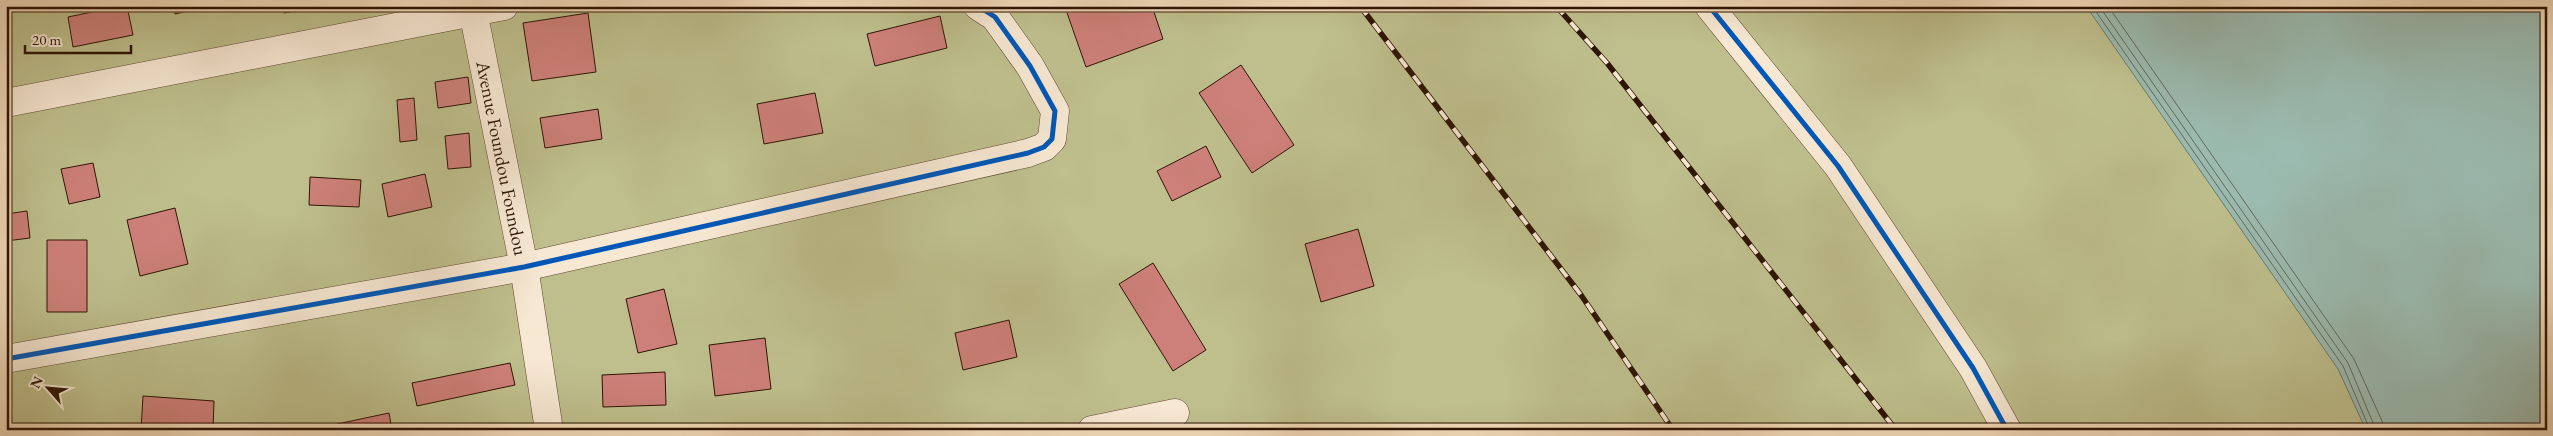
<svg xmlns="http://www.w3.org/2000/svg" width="2553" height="436" font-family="'EB Garamond',serif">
<rect width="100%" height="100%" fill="#f2dbbb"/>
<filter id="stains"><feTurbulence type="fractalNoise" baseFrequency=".004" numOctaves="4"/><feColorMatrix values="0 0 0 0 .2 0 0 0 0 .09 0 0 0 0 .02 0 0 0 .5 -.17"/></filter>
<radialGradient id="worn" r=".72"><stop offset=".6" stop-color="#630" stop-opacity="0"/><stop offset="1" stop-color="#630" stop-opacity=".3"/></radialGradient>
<path fill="#bebf8d" stroke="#766a48" d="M6 6H2547V430H6Z"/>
<path fill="#9bbbb0" stroke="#6f786b" d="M2086 6H2547V430H2366L2338 369Z"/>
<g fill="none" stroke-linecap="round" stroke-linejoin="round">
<path stroke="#64685a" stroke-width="1" d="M2092 6 2343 366 2370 430
M2099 6 2348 363 2376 430
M2108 6 2354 359 2382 421 2384 430"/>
</g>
<path fill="#cd8079" stroke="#2e1403" d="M121 6H127L133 35 73 47 68 17Z
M173 6H210L175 14Z
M283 6H309L310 8 284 13Z
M1076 6H1152L1163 39 1086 67 1066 10Z
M588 13 596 72 532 81 523 23Z
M940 16 947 48 875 66 867 34Z
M1241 65 1294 145 1252 173 1199 93Z
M468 77 471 103 438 108 435 82Z
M815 93 823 133 764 144 757 104Z
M414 98 417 140 400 142 397 100Z
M598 109 602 139 545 148 540 118Z
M469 133 471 167 448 169 445 136Z
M1206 146 1221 177 1172 201 1157 171Z
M93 163 100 197 69 204 61 169Z
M425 174 432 207 388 217 382 184Z
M310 177 361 180 359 207 309 205Z
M175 208 188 264 140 276 127 220Z
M27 211 30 238 6 241V214Z
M1358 229 1374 286 1321 302 1305 244Z
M47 240H87V312H47Z
M1153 263 1206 350 1173 371 1119 284Z
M664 289 677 344 638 353 626 299Z
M1009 320 1017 357 963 370 955 333Z
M765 338 771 389 715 396 709 345Z
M510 363 515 385 417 406 412 383Z
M665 372 666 405 603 407 602 375Z
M143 396 214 401 213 430H141Z
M389 413 392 430H338L337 424Z"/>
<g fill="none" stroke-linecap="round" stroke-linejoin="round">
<defs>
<g id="street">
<path id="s1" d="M472 6 524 267 549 430"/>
<path d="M1709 6 1838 166 1973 368 2007 430"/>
<path d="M6 103 504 6"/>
<path d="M6 359 524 267 1028 153 1044 147 1052 139 1055 111 1030 66 995 17 978 6"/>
<path d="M1092 430 1175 413"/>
</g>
</defs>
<use href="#street" stroke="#5f4631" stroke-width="29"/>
<use href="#street" stroke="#f7e8d3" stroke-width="28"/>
<defs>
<path id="rail" d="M1360 6 1581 295 1673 430
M1556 6 1607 63 1896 430"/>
</defs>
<use href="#rail" stroke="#2e1403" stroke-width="5.5"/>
<use href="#rail" stroke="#f7e8d3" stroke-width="4" stroke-dasharray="11" stroke-linecap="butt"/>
<defs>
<path id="cycleway" d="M1709 6 1838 166 1973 368 2007 430
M6 359 524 267 1028 153 1044 147 1052 139 1055 111 1030 66 995 17 978 6"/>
</defs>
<use href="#cycleway" stroke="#f7e8d3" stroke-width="8"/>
<use href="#cycleway" stroke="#0057b8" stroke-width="5"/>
</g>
<g text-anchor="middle" stroke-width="4" stroke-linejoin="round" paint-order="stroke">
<g font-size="19" fill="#2e1403" stroke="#f7e8d3">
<text dy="7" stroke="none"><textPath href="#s1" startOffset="155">Avenue Foundou Foundou</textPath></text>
</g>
</g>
<rect width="2553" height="436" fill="none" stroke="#f2dbbb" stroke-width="25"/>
<rect x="8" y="8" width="2538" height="421" fill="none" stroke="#2e1403" stroke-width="2.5"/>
<rect x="12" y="12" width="2528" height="411" fill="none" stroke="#2e1403"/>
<g transform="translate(48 388) rotate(297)" stroke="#f7e8d3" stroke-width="4" paint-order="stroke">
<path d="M0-4L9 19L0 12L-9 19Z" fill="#2e1403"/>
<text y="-8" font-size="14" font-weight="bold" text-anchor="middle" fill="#2e1403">N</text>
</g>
<path d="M25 45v8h106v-8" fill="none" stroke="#2e1403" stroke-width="2.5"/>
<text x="32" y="45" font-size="15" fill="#2e1403" stroke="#f7e8d3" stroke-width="4" paint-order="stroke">20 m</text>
<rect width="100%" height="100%" filter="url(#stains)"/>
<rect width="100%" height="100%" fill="url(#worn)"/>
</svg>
